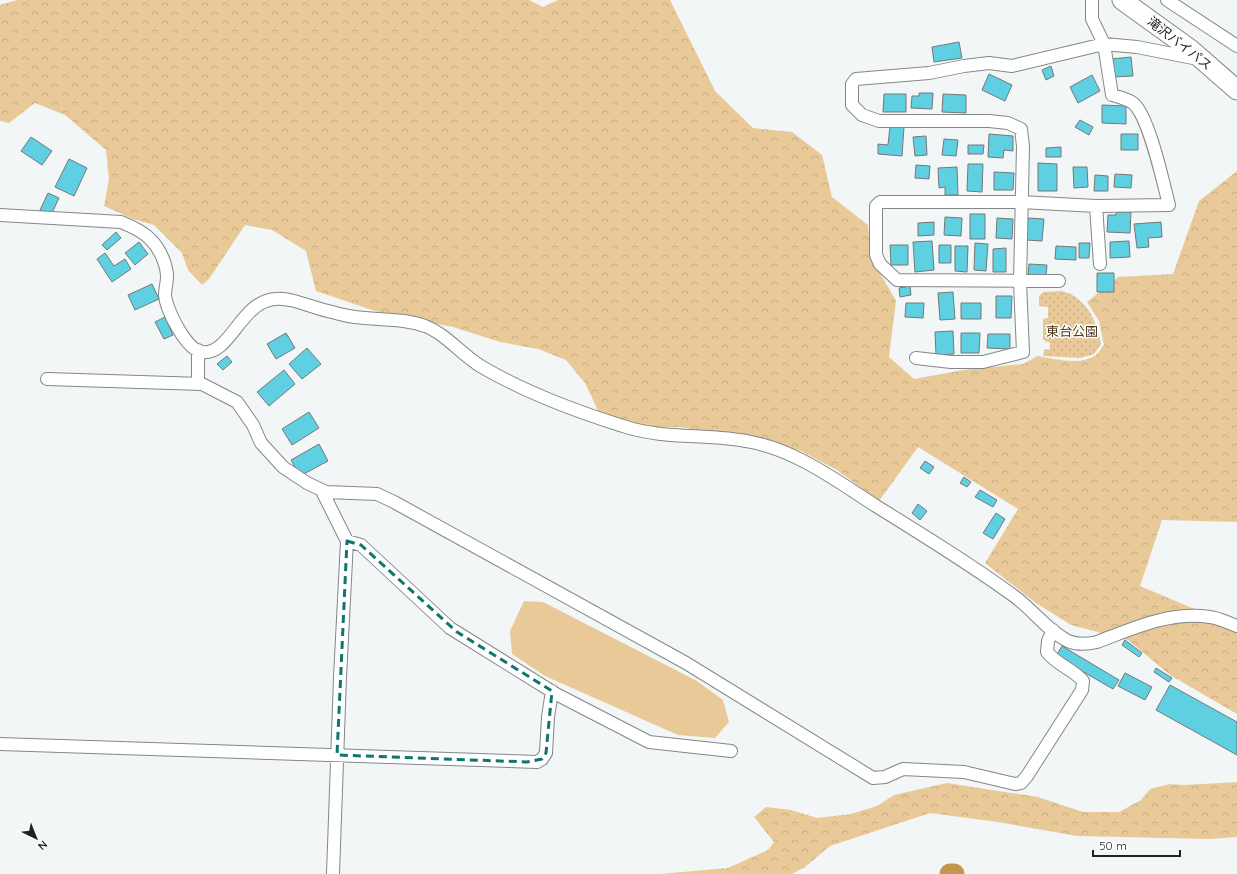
<svg xmlns="http://www.w3.org/2000/svg" width="1237" height="874" font-family="Quicksand,'Noto Sans JP',sans-serif">
<defs>
<pattern id="forest-crowns" width="20" height="18" patternUnits="userSpaceOnUse"><rect width="20" height="18" fill="#eac999"/><path d="M2 6a3 3 0 1 1 6 0M12 15a3 3 0 1 1 6 0" fill="none" stroke="#c8ac84"/></pattern>
<pattern id="park-dots" width="8" height="8" patternUnits="userSpaceOnUse"><rect width="8" height="8" fill="#eac999"/><path d="M2 2h.1M6 6h.1" fill="none" stroke="#c8ac84" stroke-width="1.8" stroke-linecap="round"/></pattern>
</defs>
<rect width="100%" height="100%" fill="#f2f6f7"/>
<path fill="#eac999" d="M524 601 543 602 697 681 723 700 729 722 715 738 678 735 545 676 512 654 510 631Z"/>
<path fill="url(#forest-crowns)" d="M17 0H529L543 7 558 0H670L715 91 753 128 792 132 822 155 832 197 868 225 871 257 896 301 889 357 914 379 963 370 1023 364 1038 356C1054 359 1081 366 1096 355 1099 353 1101 348 1104 345L1099 321 1087 302 1118 277 1173 274 1199 201 1237 171V522L1162 520 1140 586 1237 627V714L1170 675 1128 640 1071 625 1036 603 985 563 1018 509 918 447 879 501 837 470 801 451 755 439 679 427H649L603 421 585 383 566 360 538 349 500 342 453 327 375 311 316 291 306 251 272 230 245 225 209 279 202 285 188 270 182 253 154 225 133 219 104 206 109 179 106 150 65 115 35 103 9 123 0 121V5Z
M1237 782V837L1210 839 1077 836 998 822 930 813 830 846 805 867 792 874H660L728 868 768 850 774 842 754 817 766 807 791 810 817 818 851 814 877 806 894 795 947 783 1038 797 1083 812H1119L1141 800 1150 789 1170 784 1184 785Z"/>
<path fill="url(#park-dots)" d="M1061 291C1086 296 1097 321 1101 344L1094 354 1080 358 1043 356 1044 350 1050 349V343L1043 340V319L1048 318V307L1039 306V296L1043 292Z"/>
<g fill="none" stroke-linecap="round" stroke-linejoin="round">
<path stroke="#c3964e" stroke-width="21" d="M950 874H954"/>
</g>
<path fill="#5fd0e2" stroke="#747878" d="M959 42 962 58 934 62 932 47Z
M1131 57 1133 76 1112 77 1111 59Z
M1051 66 1054 76 1046 80 1042 70Z
M989 74 1012 85 1005 101 982 90Z
M1092 75 1100 91 1078 103 1070 87Z
M919 93H933L932 109 911 108 912 96H919Z
M884 94H906V112H883Z
M943 94 966 95V113L942 112Z
M1102 105 1126 106V124L1102 123Z
M1080 120 1093 127 1089 135 1075 127Z
M890 126 904 127 902 156 878 154V144L888 145Z
M989 134 1013 136V151L1004 150 1003 158 988 157Z
M1121 134H1138V150H1121Z
M926 136 927 155 915 156 913 137Z
M31 137 52 151 42 165 21 151Z
M944 139 958 140 956 156 942 155Z
M968 145H984L983 154H968Z
M1061 147V157H1046V148Z
M69 159 87 168 74 196 55 187Z
M1038 163 1057 164V191H1038Z
M968 164H983L982 192 967 191Z
M916 165 930 166 929 179 915 178Z
M957 167 958 195H945V187L939 188 938 168Z
M1073 167H1087L1088 187 1074 188Z
M994 172 1014 173 1013 190H994Z
M1115 174 1132 175 1131 188 1114 187Z
M1095 175 1108 176V191H1094Z
M48 193 59 198 51 215 40 210Z
M1116 212H1131L1130 233 1107 232 1108 215H1116Z
M970 214H985V239H970Z
M945 217 962 218 961 236 944 235Z
M997 218 1013 219 1012 239 996 238Z
M1028 218 1044 219 1042 241 1026 240Z
M934 222V235L918 236V223Z
M1161 222 1162 237 1148 238 1149 247 1137 248 1134 224Z
M116 232 121 238 107 250 102 245Z
M932 241 934 270 915 272 913 242Z
M1129 241 1130 257 1110 258V242Z
M139 242 148 254 135 265 125 253Z
M975 243 988 244 986 271 974 270Z
M1079 243H1090L1089 258H1079Z
M890 245H908V265H891Z
M939 245H951V263H939Z
M955 246H968L967 272 955 271Z
M1056 246 1076 247V260L1055 259Z
M1006 248V272H993V249Z
M105 253 114 266 125 259 131 269 112 282 97 259Z
M1029 264 1047 265 1046 276 1028 275Z
M1097 273H1114V292H1097Z
M152 284 159 299 135 310 128 295Z
M910 286 911 295 900 297 899 288Z
M953 292 955 319 940 320 938 293Z
M996 296H1012L1011 318H996Z
M906 303H924L923 318 905 317Z
M961 303H981V319H961Z
M165 317 173 335 164 339 155 322Z
M953 331 954 354 936 355 935 332Z
M286 333 295 348 276 359 267 344Z
M961 333H980L979 353H961Z
M988 334H1010V349L987 348Z
M307 348 321 364 302 379 289 364Z
M227 356 232 362 223 370 217 364Z
M284 370 295 384 269 406 257 392Z
M309 412 319 428 292 445 282 429Z
M319 444 328 461 300 476 291 460Z
M925 461 934 467 929 474 920 468Z
M964 477 971 482 967 487 960 483Z
M980 490 997 500 993 507 975 497Z
M918 504 927 511 920 520 912 513Z
M996 513 1005 519 993 539 983 533Z
M1125 640 1142 653 1139 657 1122 645Z
M1062 646 1119 680 1113 689 1056 656Z
M1156 668 1172 678 1169 682 1154 672Z
M1125 673 1152 687 1145 700 1118 686Z
M1170 685 1237 722V755L1156 710Z"/>
<g fill="none" stroke-linecap="round" stroke-linejoin="round">
<defs>
<path id="minor" d="M1167 0 1237 46
M1096 206 1100 264
M0 215 121 222C131 226 144 232 151 240 160 249 167 265 167 277 167 283 165 289 165 295 166 309 186 350 202 352 230 356 241 301 275 299 293 297 314 309 332 312 339 314 347 316 355 317 378 320 402 318 425 326 446 334 462 355 482 367 525 392 575 411 623 426 664 440 709 433 751 442 797 451 837 481 876 506 923 535 970 564 1014 596 1033 610 1048 631 1068 641 1077 645 1088 644 1097 642 1134 628 1170 611 1210 617 1219 618 1228 623 1237 626
M1059 281 897 280 880 264 876 255V206L880 202H1021L1096 206 1169 205C1163 182 1149 116 1133 103 1127 99 1119 97 1112 95L1104 44 1092 19V0
M916 358 951 362H983L1023 352 1020 282 1023 146 1021 129 1008 123 989 121H879L862 115 852 105V84L856 79 929 73 964 66 989 63 1012 66 1104 44 1137 47 1198 59
M47 379 202 384 237 402 253 425 261 443 283 467 307 483 326 492 377 494 394 502 686 663 873 778 885 777 903 769 964 772 1015 784 1021 783 1027 776 1082 690 1083 681C1073 669 1057 665 1047 652L1048 641 1053 630
M198 383V350
M322 491 347 541 340 677 333 874
M347 541 361 545 450 628 556 694 649 742 731 751
M0 744 537 762 542 759 546 753 548 717 552 691"/>
<path id="trunk" d="M1122 0 1190 49 1237 90"/>
</defs>
<use href="#minor" stroke="#828787" stroke-width="14"/>
<use href="#trunk" stroke="#828787" stroke-width="21"/>
<use href="#minor" stroke="#fff" stroke-width="12"/>
<use href="#trunk" stroke="#fff" stroke-width="19"/>
</g>
<path fill="none" stroke="#0f766e" stroke-width="3" stroke-dasharray="8 5" stroke-linejoin="round" d="M347 541 361 545 457 632 552 691 546 753 542 759 527 762 337 755Z"/>
<g text-anchor="middle" stroke-width="3" stroke-linejoin="round" paint-order="stroke">
<g font-size="13" fill="#202222" stroke="#fff">
<text transform="translate(1180 43) rotate(38)" y="5">滝沢バイパス</text>
</g>
<g font-size="13" fill="#4d391a" stroke="#fff">
<text x="1072" y="336">東台公園</text>
</g>
</g>
<g transform="translate(36 838) rotate(137)" stroke="#ffffff" stroke-width="3" paint-order="stroke">
<path d="M0-3L7 15L0 10L-7 15Z" fill="#202222"/>
<text y="-6" font-size="11" font-weight="bold" text-anchor="middle" fill="#202222">N</text>
</g>
<path d="M1093 850v6h87v-6" fill="none" stroke="#202222" stroke-width="2"/>
<text x="1099" y="850" font-size="12" fill="#202222" stroke="#ffffff" stroke-width="3" paint-order="stroke">50 m</text>
</svg>
